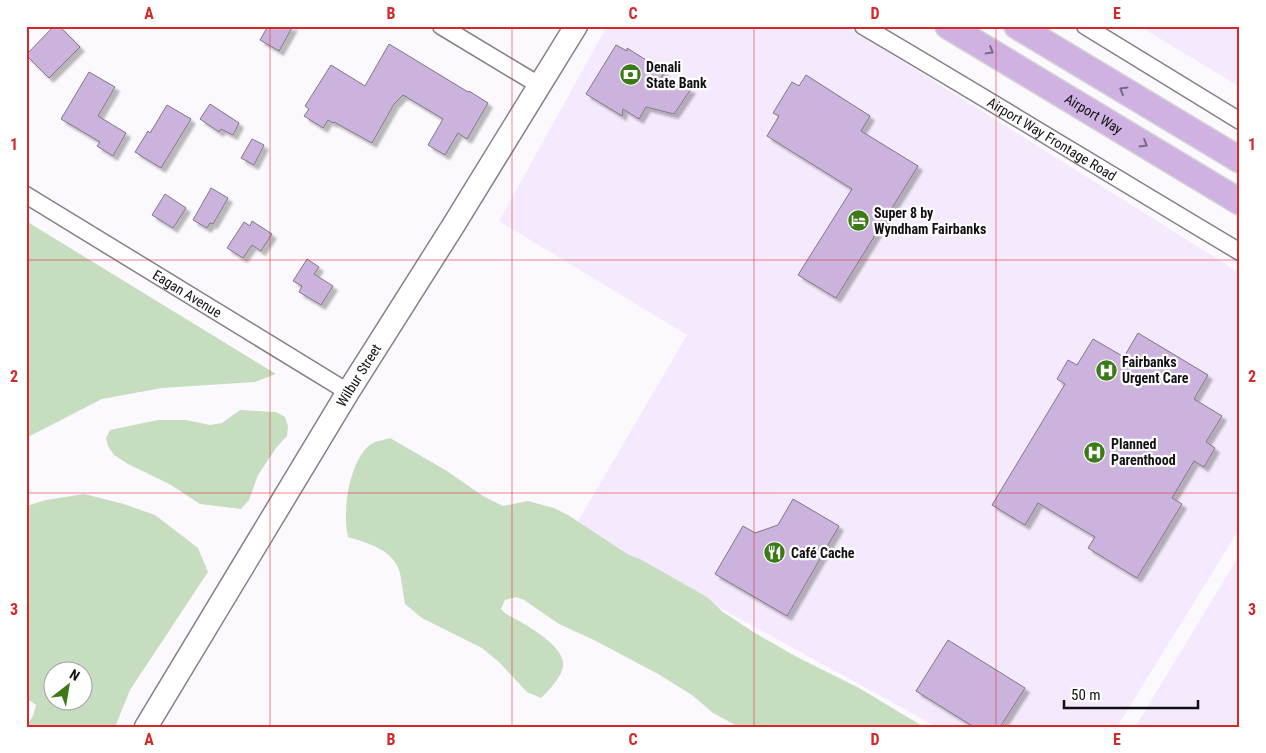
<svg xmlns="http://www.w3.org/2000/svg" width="1266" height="753" font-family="'Roboto Condensed',sans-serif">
<defs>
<filter id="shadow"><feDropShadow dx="4.5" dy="4.5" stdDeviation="1" flood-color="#0004"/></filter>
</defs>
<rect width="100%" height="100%" fill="#fcf9fe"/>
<path fill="#f5eafd" d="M607 26H846L1240 273V528L1117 727H937L574 528 687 335 499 221Z
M1139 26H1240V87Z
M1240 554V727H1135Z"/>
<path fill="#c7ddbf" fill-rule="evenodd" d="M26 221 276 374 255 382 162 388 102 399 26 438Z
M240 410 276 412 285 417 288 426 287 436 276 448 258 475 249 500 241 509 200 504 171 485 128 464 114 455 108 446 106 438 110 430 158 420H186L210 425 222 423Z
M390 438 447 471 483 496 503 506 528 501 554 508 568 515 629 555 640 559 707 597 723 612 755 633 797 657 859 688 924 727H739L713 713 692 695 658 674 596 641 559 624 524 600 516 597 505 600 501 609C507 616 513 617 521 622 533 629 561 646 563 662 565 674 549 690 541 698L527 692 499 662 482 648 422 618 405 604C403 594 402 583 400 573 394 550 368 543 348 537 342 512 349 460 371 444 376 441 384 440 390 438Z
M84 494 124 504 155 515 198 548 208 572 130 690 115 727H26L33 716 36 705 26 698V506L46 500ZM52 670H82V700H52Z"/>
<path fill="#ccb3dd" stroke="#7e7882" filter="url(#shadow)" d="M54 26H59L80 47 49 78 26 55Z
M268 26H293L279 51 260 40Z
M389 44 468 92 469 91 488 103 467 139 458 133 445 155 428 145 443 119 403 95 394 104 372 143 334 122 333 123 328 120 323 128 304 116 309 109 305 106 331 65 365 86Z
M616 45 627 51V48L665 72 660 79 691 89 674 114 646 107 639 119 623 109 622 116 586 94Z
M89 72 115 87 98 116 126 133 113 156 97 146 100 142 61 119Z
M806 75 870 116 861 131 918 166 836 298 798 275 852 189 767 136 779 116 773 113 792 82 799 86Z
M210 104 239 123 233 135 221 129 219 132 200 119Z
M167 105 191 119 161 168 135 152 148 131 150 133Z
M252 139 264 145 254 165 241 158Z
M211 188 228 198 213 224 210 223 207 228 193 220Z
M165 194 186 208 173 228 152 215Z
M252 221 272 234 261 251 252 245 243 258 227 248 244 222 250 226Z
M307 259 319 267 314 274 333 286 321 305 299 292 302 286 293 281Z
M1138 333 1208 375 1194 399 1222 416 1206 442 1215 448 1204 467 1194 461 1172 498 1182 504 1137 578 1088 548 1095 537 1038 503 1025 525 992 505 1065 384 1057 379 1068 360 1077 365 1093 339 1124 357Z
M793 499 839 526 787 616 715 574 743 526 755 533 778 525Z
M948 640 1025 688 1000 727H974L916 691Z"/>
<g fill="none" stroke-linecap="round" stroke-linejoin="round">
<defs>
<g id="street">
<path d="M441 26 539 85"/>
<path id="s1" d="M863 26C989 100 1114 177 1240 252"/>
<path d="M1085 26 1240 121"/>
<path id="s2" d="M26 195 348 392"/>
</g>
<g id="secondary">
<path id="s3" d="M146 727 348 392 453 226 576 26"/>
</g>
<g id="primary">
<path id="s4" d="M948 26 1240 202"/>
<path d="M1017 26 1240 160"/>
</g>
</defs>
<use href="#street" stroke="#857f89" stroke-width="19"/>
<use href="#secondary" stroke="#857f89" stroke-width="25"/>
<use href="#primary" stroke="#d4d4d5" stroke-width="28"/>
<use href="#street" stroke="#fff" stroke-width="16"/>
<use href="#secondary" stroke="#fff" stroke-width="22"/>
<use href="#primary" stroke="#cfb2e2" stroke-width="25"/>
</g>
<defs><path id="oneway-chevron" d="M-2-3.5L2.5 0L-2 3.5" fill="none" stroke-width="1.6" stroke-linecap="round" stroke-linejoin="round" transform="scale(1.25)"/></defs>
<g stroke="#7a6985">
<use href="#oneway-chevron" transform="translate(990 51) rotate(31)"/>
<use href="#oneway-chevron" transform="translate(1123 90) rotate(-149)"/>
<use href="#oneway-chevron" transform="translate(1144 144) rotate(31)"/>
</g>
<path fill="none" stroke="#d62828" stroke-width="1" stroke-opacity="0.55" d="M270 26V727M512 26V727M754 26V727M996 26V727M26 260H1240M26 493H1240"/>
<defs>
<symbol id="bank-disc" viewBox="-11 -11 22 22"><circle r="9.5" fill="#3b7a17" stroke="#fff"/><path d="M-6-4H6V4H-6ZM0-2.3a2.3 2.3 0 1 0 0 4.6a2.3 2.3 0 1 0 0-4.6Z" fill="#fff"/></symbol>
<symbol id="hotel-disc" viewBox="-11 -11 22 22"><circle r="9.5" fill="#3b7a17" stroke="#fff"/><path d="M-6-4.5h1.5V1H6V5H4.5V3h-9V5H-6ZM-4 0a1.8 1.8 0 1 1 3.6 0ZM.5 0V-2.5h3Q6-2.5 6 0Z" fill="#fff"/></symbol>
<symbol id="hospital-disc" viewBox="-11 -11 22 22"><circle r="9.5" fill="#3b7a17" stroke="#fff"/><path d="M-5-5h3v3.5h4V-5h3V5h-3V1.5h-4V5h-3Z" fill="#fff"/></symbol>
<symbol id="restaurant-disc" viewBox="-11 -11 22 22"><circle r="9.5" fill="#3b7a17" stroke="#fff"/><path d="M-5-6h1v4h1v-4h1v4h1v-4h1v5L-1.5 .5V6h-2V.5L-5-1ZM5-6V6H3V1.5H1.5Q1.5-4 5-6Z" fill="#fff"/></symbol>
</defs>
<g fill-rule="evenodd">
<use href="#bank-disc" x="618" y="62" width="25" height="25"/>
<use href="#hotel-disc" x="846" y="208" width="25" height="25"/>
<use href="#hospital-disc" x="1094" y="358" width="25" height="25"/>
<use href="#hospital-disc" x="1082" y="440" width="25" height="25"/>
<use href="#restaurant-disc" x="762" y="540" width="25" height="25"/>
</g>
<g text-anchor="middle" stroke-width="4.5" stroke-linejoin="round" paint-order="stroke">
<g font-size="14" font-weight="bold" fill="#110f13" stroke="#fff" text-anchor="start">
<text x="646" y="72">Denali<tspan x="646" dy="16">State Bank</tspan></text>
<text x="874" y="218">Super 8 by<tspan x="874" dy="16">Wyndham Fairbanks</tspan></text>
<text x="1122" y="367">Fairbanks<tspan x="1122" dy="16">Urgent Care</tspan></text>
<text x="1111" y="449">Planned<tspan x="1111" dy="16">Parenthood</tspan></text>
<text x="791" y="558">Café Cache</text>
</g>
<g font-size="14" fill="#110f13" stroke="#fff">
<text dy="5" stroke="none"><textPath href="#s4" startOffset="170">Airport Way</textPath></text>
<text dy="5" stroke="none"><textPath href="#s1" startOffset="220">Airport Way Frontage Road</textPath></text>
<text dy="5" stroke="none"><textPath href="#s2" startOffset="189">Eagan Avenue</textPath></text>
<text dy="5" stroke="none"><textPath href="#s3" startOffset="411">Wilbur Street</textPath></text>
</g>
</g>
<rect width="1266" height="753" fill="none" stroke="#ffffff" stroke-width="55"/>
<g transform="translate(68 686) rotate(31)"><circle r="24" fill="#ffffff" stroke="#a09fa1"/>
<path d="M0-4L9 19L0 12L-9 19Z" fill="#3b7a17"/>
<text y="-8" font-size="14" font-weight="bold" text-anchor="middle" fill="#110f13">N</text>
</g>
<path d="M1064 700v8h134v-8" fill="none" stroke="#110f13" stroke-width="2.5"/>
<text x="1071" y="700" font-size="15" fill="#110f13" stroke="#ffffff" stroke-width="4" paint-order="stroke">50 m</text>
<rect x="28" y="28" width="1210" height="698" fill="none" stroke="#d62828" stroke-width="2"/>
<g font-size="16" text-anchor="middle" font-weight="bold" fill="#d62828">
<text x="149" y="19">A</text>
<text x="391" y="19">B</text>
<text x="633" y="19">C</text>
<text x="875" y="19">D</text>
<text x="1117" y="19">E</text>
<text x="14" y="150">1</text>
<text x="1252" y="150">1</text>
<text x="14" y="382">2</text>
<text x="1252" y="382">2</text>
<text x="14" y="615">3</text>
<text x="1252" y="615">3</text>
<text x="149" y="745">A</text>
<text x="391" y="745">B</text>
<text x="633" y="745">C</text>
<text x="875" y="745">D</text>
<text x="1117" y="745">E</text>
</g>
</svg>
